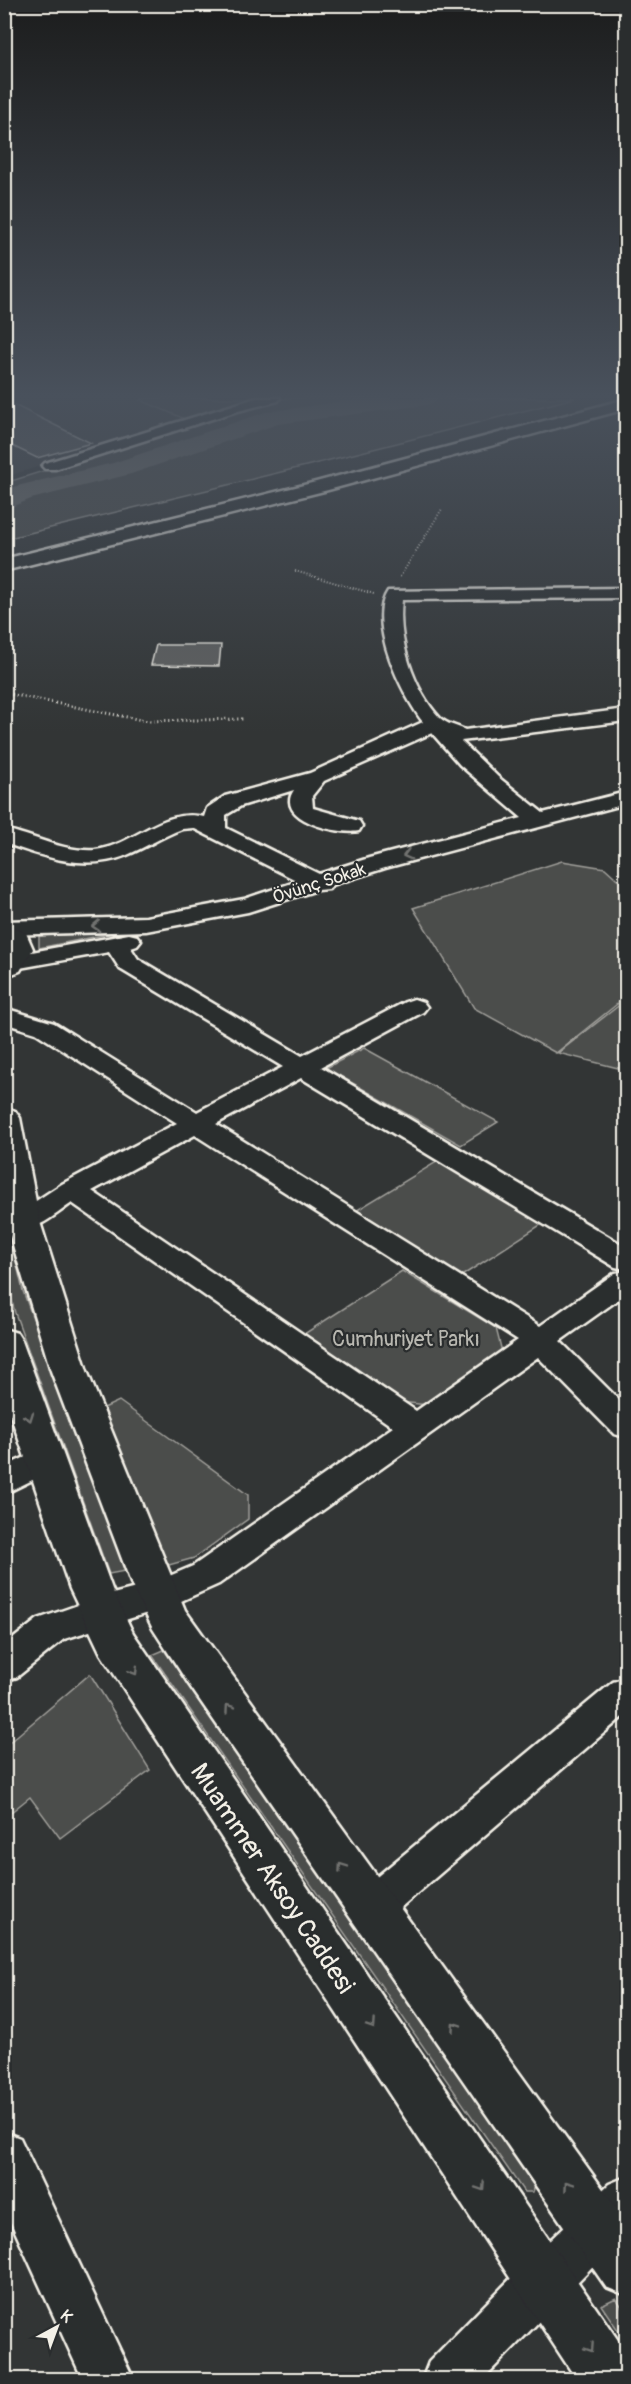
<svg xmlns="http://www.w3.org/2000/svg" width="631" height="2384" font-family="Pangolin,sans-serif">
<rect width="100%" height="100%" fill="#323535"/>
<filter id="ink" filterUnits="userSpaceOnUse"><feTurbulence type="fractalNoise" baseFrequency=".0167" numOctaves="2"/><feDisplacementMap in="SourceGraphic" scale="12" xChannelSelector="R" yChannelSelector="G"/><feConvolveMatrix kernelMatrix="1 2 1 2 8 2 1 2 1" color-interpolation-filters="sRGB"/></filter>
<g filter="url(#ink)">
<path fill="#404242" d="M5 398H147L141 400 187 420 5 477Z"/>
<path fill="#4b4d4c" stroke="#a09f9a" stroke-width="1.5" d="M147 398H259L206 411 187 420 140 400Z
M287 398H383L252 418 126 464 18 491 5 497V483L228 413Z
M435 398H575L310 465 5 539V505L29 495 126 471 177 451 273 419Z
M562 861 605 868 626 887V997L556 1053 474 1008 413 908Z
M129 930 39 948V936Z
M626 1000V1070L558 1053Z
M364 1048 498 1122 461 1145 326 1068Z
M438 1161 545 1222 460 1277 354 1212Z
M4 1209 23 1291 125 1571 109 1574 15 1313 5 1275Z
M402 1271 496 1328 502 1352 428 1405 400 1402 301 1336Z
M119 1401 248 1495V1519L194 1558 169 1565 158 1555 104 1408Z
M164 1650 536 2182 533 2192H524L152 1655Z
M90 1674 150 1770 60 1838 30 1797 5 1817V1746Z
M616 2298 626 2313V2342L601 2305Z"/>
<g fill="none" stroke-linecap="round" stroke-linejoin="round">
<path fill="#727370" fill-rule="evenodd" d="M368 398H438L434 403 426 405 278 424 131 474 31 499 4 510V491L13 487 113 463 266 412Z"/>
</g>
<path fill="#5f605f" stroke="#f4f1e8" stroke-width="1.5" d="M4 400 91 443 37 458 4 442Z
M156 645H221L219 666 151 665Z"/>
<g fill="none" stroke-linecap="round" stroke-linejoin="round">
<defs>
<path id="minor" d="M256 398H280L278 401 234 412 55 469H45L42 466 45 463Z
M626 588V598L402 600C397 639 413 689 440 718 446 724 457 726 465 730L626 709V721L461 741 498 777 543 813 626 792V804L385 868 332 885 329 889 317 890 248 912 146 931 4 935V921L146 917 244 899 298 881 193 828 182 829C163 836 146 847 127 855 86 872 44 857 4 843V829C35 836 63 852 95 850 134 846 162 807 204 817L207 808 225 796 310 773 423 722C403 696 366 623 388 591ZM432 733 460 765 522 818 369 858 319 874 226 828V815L241 806 294 790C273 820 340 835 359 831L362 826 359 821 313 808 312 796 324 781Z
M129 934 137 936 141 941 137 946 131 948 138 959 302 1056 405 1002 414 999 423 1002 427 1007 423 1012 321 1067 626 1247V1269L615 1267 301 1078 216 1124 540 1326 615 1273 626 1271V1294L560 1341 626 1407V1437L614 1434 538 1357 219 1584 170 1606 64 1639 17 1677 4 1681V1646L38 1619 101 1597 148 1585 193 1566 393 1427 72 1203C54 1215 35 1234 13 1228L8 1222 13 1216 62 1184 177 1123 36 1033 4 1023V1008L54 1023 197 1112 283 1067 120 969 109 952 14 969 4 966 5 957ZM195 1135 518 1340 416 1411 92 1191Z
M45 1448 57 1452 62 1460 57 1468 4 1494V1467Z
M626 1678V1714L386 1920 371 1925 356 1920 350 1907 356 1894 613 1682Z
M4 2132 20 2138 134 2380H83L4 2207Z
M626 2177V2232L482 2380H422L429 2362 526 2263 609 2184Z"/>
<path id="major" d="M4 923 26 933 33 949 20 971 4 977Z
M4 1109 15 1111 20 1118 40 1222 87 1371 185 1610 626 2221V2295L606 2287 188 1683 153 1629 133 1588 51 1371 6 1222Z
M4 1329 17 1333 22 1341 112 1589 133 1633 626 2352V2380H577L101 1654 70 1589 4 1396Z"/>
<path id="highway" d="M626 399V409L328 490 4 571V559L316 482Z"/>
</defs>
<use href="#minor" stroke="#f4f1e8" stroke-width="5"/>
<use href="#major" stroke="#f4f1e8" stroke-width="5"/>
<use href="#highway" stroke="#f4f1e8" stroke-width="5"/>
<path stroke="#f4f1e8" stroke-width="2" stroke-dasharray="1 2" stroke-linecap="butt" d="M295 571 374 594
M400 577 442 509"/>
<path stroke="#f4f1e8" stroke-width="3" stroke-dasharray="1 3" stroke-linecap="butt" d="M4 693 147 721 243 719"/>
<use href="#minor" fill="#2a2d2e" fill-rule="evenodd"/>
<use href="#major" fill="#2a2d2e" fill-rule="evenodd"/>
<use href="#highway" fill="#2a2d2e" fill-rule="evenodd"/>
</g>
<defs><path id="oneway-chevron" d="M-2-3.5L2.5 0L-2 3.5" fill="none" stroke-width="1.6" stroke-linecap="round" stroke-linejoin="round" transform="scale(1.5)"/></defs>
<g stroke="#71726f">
<use href="#oneway-chevron" transform="translate(407 855) rotate(165)"/>
<use href="#oneway-chevron" transform="translate(96 926) rotate(177)"/>
<use href="#oneway-chevron" transform="translate(29 1417) rotate(70)"/>
<use href="#oneway-chevron" transform="translate(134 1671) rotate(58)"/>
<use href="#oneway-chevron" transform="translate(229 1708) rotate(-125)"/>
<use href="#oneway-chevron" transform="translate(342 1867) rotate(-125)"/>
<use href="#oneway-chevron" transform="translate(372 2025) rotate(56)"/>
<use href="#oneway-chevron" transform="translate(455 2026) rotate(-125)"/>
<use href="#oneway-chevron" transform="translate(568 2185) rotate(-125)"/>
<use href="#oneway-chevron" transform="translate(481 2187) rotate(56)"/>
<use href="#oneway-chevron" transform="translate(590 2348) rotate(56)"/>
</g>
</g>
<linearGradient id="sky" x2="0" y2="1"><stop stop-color="#1c1d1d"/><stop offset="0.54" stop-color="#49515c"/><stop offset="1" stop-color="#49515c" stop-opacity="0"/></linearGradient>
<rect width="631" height="732" fill="url(#sky)"/>
<g text-anchor="middle" stroke-width="4.5" stroke-linejoin="round" paint-order="stroke">
<g font-size="18" fill="#f4f1e8" stroke="#2a2d2e">
<text transform="translate(319 883) rotate(-18)" y="6">Övünç Sokak</text>
</g>
<g font-size="21" fill="#b9b8b1" stroke="#2a2d2e">
<text x="406" y="1346">Cumhuriyet Parkı</text>
</g>
<g font-size="26" fill="#f4f1e8" stroke="#2a2d2e">
<text transform="translate(273 1878) rotate(56)" y="9">Muammer Aksoy Caddesi</text>
</g>
</g>
<rect width="631" height="2384" fill="none" stroke="#2a2d2e" stroke-width="24"/>
<rect x="12" y="12" width="607" height="2360" fill="none" stroke="#f4f1e8" stroke-width="2" filter="url(#ink)"/>
<g transform="translate(57 2327) rotate(41)" stroke="#2a2d2e" stroke-width="4.5" paint-order="stroke">
<path d="M0-4.5L10 22L0 15L-10 22Z" fill="#f4f1e8"/>
<text y="-9" font-size="16" font-weight="bold" text-anchor="middle" fill="#f4f1e8">K</text>
</g>
</svg>
